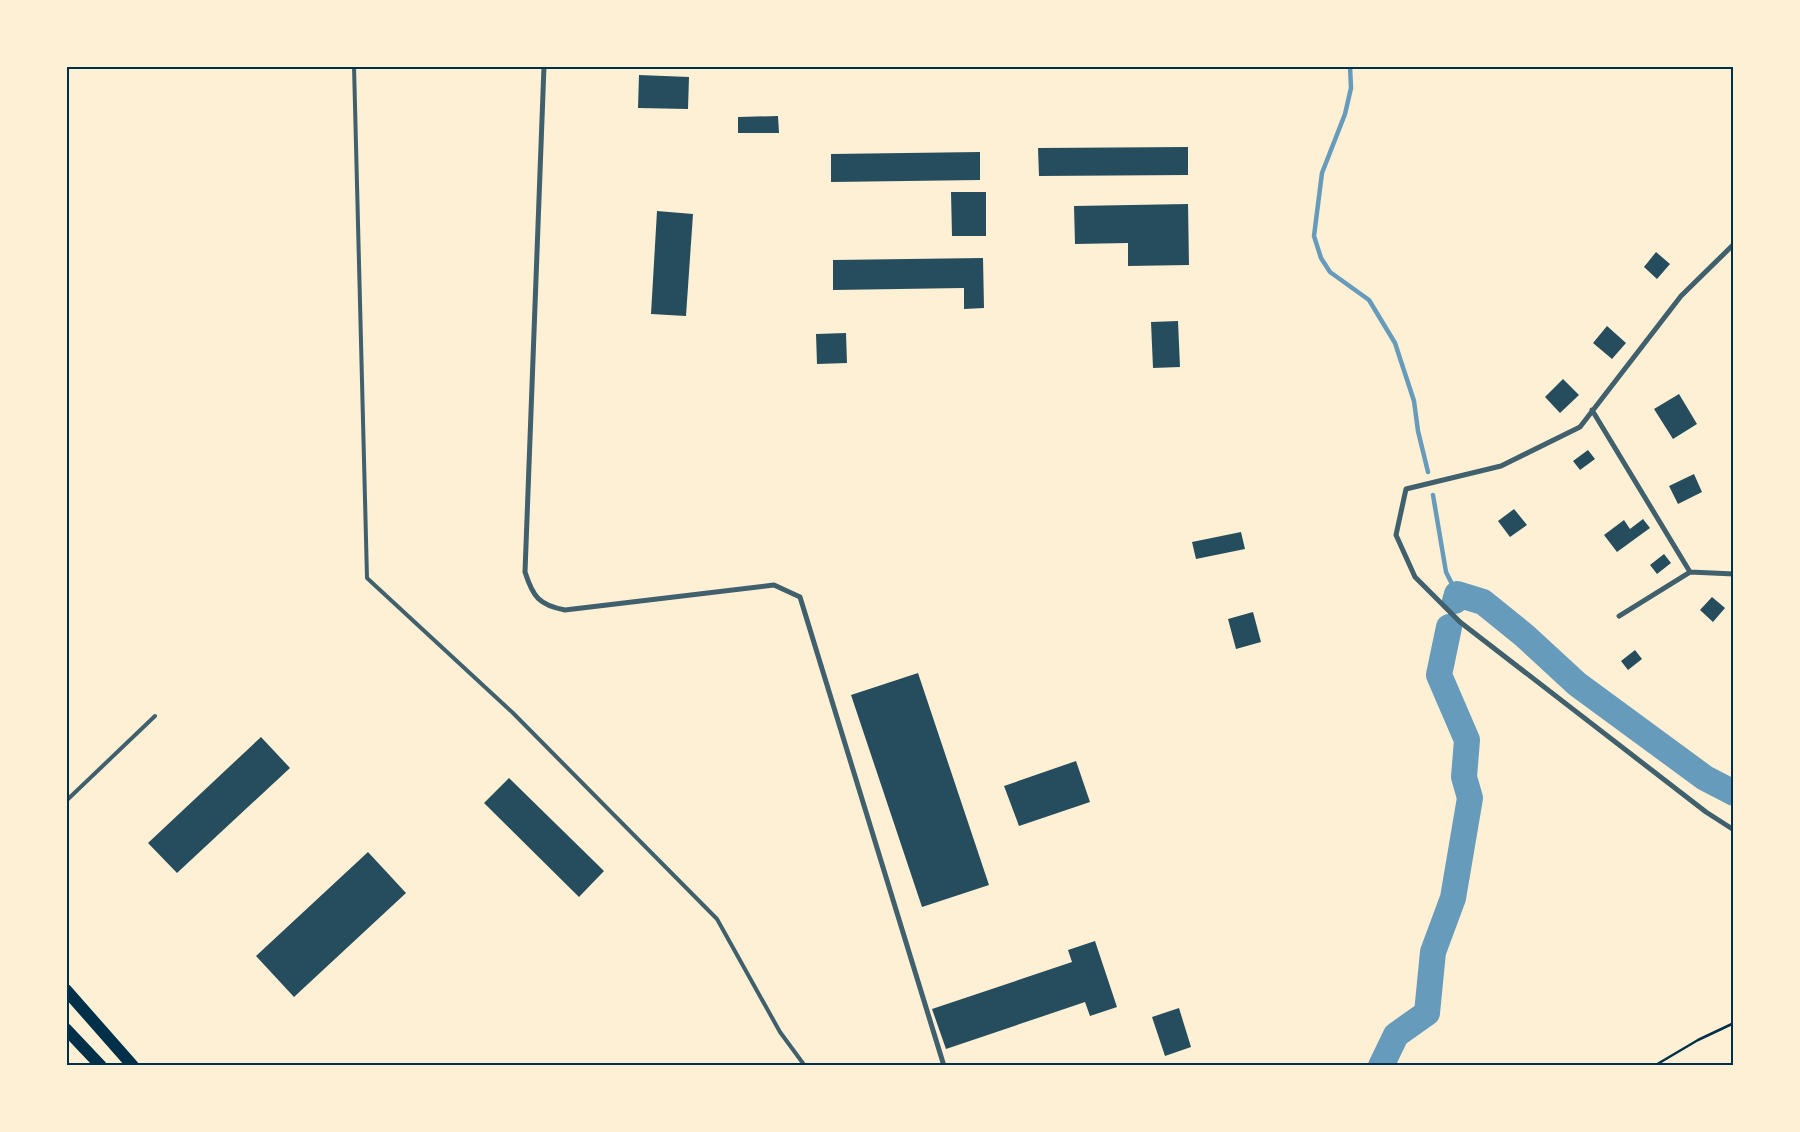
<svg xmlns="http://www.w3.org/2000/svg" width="1800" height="1132" font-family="'Alegreya Sans',sans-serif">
<rect width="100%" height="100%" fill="#fdf0d5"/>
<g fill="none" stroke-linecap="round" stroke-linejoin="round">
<path stroke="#669bbc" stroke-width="4.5" d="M1350 66 1351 88 1345 114 1322 173 1314 236 1321 258 1330 272 1369 300 1395 343 1414 401 1418 431 1428 472
M1433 495 1446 572 1457 594"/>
<path stroke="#669bbc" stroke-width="26" d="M1455 601 1457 594 1483 602 1525 636 1577 684 1705 778 1734 793
M1381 1066 1396 1035 1427 1013 1433 952 1453 898 1470 798 1464 777 1467 740 1439 675 1449 627"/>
</g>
<path fill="#264d5e" d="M639 75 689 77 688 109 638 108Z
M778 116 779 133H738V117Z
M1188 147V175L1039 176 1038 148Z
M980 152V180L831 182V154Z
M951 192H986V236H952Z
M1188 204 1189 265 1128 266V243L1075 244 1074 206Z
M657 211 693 214 686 316 651 314Z
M1656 252 1670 264 1657 279 1644 267Z
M983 258 984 308 964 309V288L833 290V260Z
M1178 321 1180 367 1153 368 1151 322Z
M1607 326 1626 343 1612 359 1593 343Z
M846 333 847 363 817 364 816 334Z
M1563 379 1579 395 1560 413 1545 397Z
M1679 394 1697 424 1673 439 1654 409Z
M1588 450 1595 459 1580 470 1573 461Z
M1694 474 1702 492 1678 504 1669 486Z
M1514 509 1527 525 1510 537 1498 521Z
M1643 519 1650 528 1617 552 1604 535 1624 520 1630 529Z
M1241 532 1245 549 1196 559 1192 542Z
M1664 554 1671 563 1657 574 1650 565Z
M1712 597 1725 608 1713 622 1700 610Z
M1253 612 1261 642 1236 649 1228 619Z
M1635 650 1642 659 1628 670 1621 661Z
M918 673 989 885 922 907 851 695Z
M261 737 290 768 177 873 148 843Z
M1076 761 1090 802 1019 826 1004 786Z
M509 778 604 871 579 897 484 803Z
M368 852 406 893 294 997 256 956Z
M1095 941 1117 1007 1090 1016 1085 1002 946 1049 932 1009 1072 962 1068 950Z
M1179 1008 1191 1047 1165 1056 1152 1017Z"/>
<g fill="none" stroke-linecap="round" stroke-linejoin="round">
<path stroke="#003049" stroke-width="2.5" d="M1654 1066 1698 1040 1734 1023"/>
<path stroke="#3f606c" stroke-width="4" d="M354 66 367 578 513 713 717 919 780 1032 805 1066
M66 801 155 716"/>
<path stroke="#3f606c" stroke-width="5" d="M544 66 525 572C533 597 539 605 565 610L774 585 800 597 944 1066
M1734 244 1681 296 1580 427 1501 466 1406 489 1396 535 1415 577 1460 622 1706 812 1734 830
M1592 410 1690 572
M1619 616 1690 572 1734 574"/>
<path stroke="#003049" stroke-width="12" d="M66 990 133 1066
M66 1029 101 1066"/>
</g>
<rect width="1800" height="1132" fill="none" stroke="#fdf0d5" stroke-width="135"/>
<rect x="68" y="68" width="1664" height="996" fill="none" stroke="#003049" stroke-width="2"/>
</svg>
